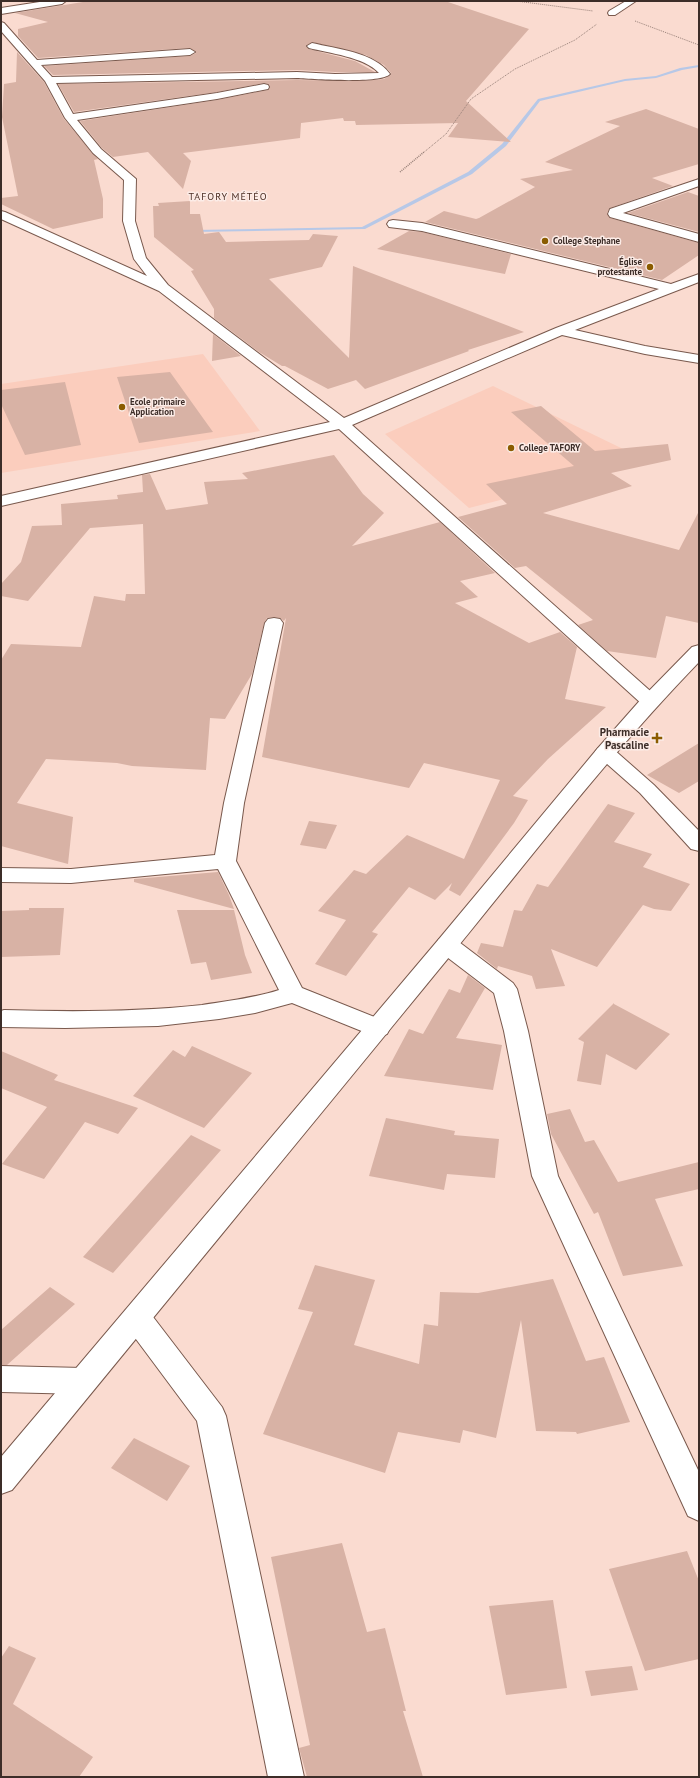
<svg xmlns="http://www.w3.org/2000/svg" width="700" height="1778" font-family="'PT Sans',sans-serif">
<rect width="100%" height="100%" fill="#fadbd0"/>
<path fill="#fbcdbd" d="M203 354 260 431 1 473V384Z
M493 386 650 462 469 508 385 434Z"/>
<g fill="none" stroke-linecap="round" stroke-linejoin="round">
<path fill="#b7c8e7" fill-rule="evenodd" d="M699 65V67L682 70 656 78 625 81 540 101 506 146 472 174 365 229 193 232 191 231 193 230 362 227 468 172 502 144 538 99 625 79 656 76 680 68Z"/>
</g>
<path fill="#d8b2a5" d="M89 1H445L529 29 466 101 511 142 448 137 458 123 356 125 355 121H344L343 118 301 123 300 138 183 153 191 161 183 189 148 152 113 157 102 148 80 121 217 100 268 90 270 88 269 84 264 83 217 92 74 112 58 84 297 80 361 81 384 79 391 75V73L384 65 366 55 312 42 306 46 309 49 355 61 375 72H335L297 70 53 75 44 66 190 56 196 53 190 48 38 58 18 36V29L48 22 15 13Z
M17 52 44 82 64 119 98 159 94 160 103 199V218L53 229 1 204V198L18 196 2 117 4 84 16 82Z
M646 109 699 129V164L652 178 673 186 610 208 607 213 610 218 699 243V255L662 280 425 222 444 211 476 219 479 218 535 187 520 179 573 170 545 162 620 126 605 122Z
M688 192 699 196V232L628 213Z
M190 201V214H200L204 234 219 232 226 242 309 240 313 234 338 236 322 267 269 279 349 358 353 266 524 332 468 350 469 351 365 389 356 380 328 389 285 366H282L259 352 214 318V309L191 271 194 270 154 237 153 206H159L158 203Z
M409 231 422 232 511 254 505 274 377 249Z
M213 334 241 356 212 361Z
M170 372 213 432 139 443 117 377Z
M65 382 81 445 25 455 1 404V390Z
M541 406 595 451 668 444 671 460 611 473 632 486 543 513 679 550 699 511V623L666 616 656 658 607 651 578 625 593 620 526 566 515 568 458 517 507 504 486 484 574 466 511 412Z
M334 455 363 494 384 513 352 546 440 522 495 573 460 581 478 597 455 603 529 643 560 632 577 647 565 699 606 707 548 759 513 796 528 800 514 823 460 896 449 890 452 883 435 900 409 887 372 932 378 934 346 976 315 964 346 920 318 911 354 870 366 874 407 835 464 859 500 780 424 763 409 788 262 757 286 618 284 621 280 618 274 617 267 618 264 623 252 674 225 719 210 718 206 770 132 766 117 763 46 759 17 803 73 817 68 864 1 846V660L11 644 81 647 94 596 125 601 126 594H145L143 524 90 528 28 601 1 596V584L21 562 32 526 62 525 61 504 118 499 117 495 143 492 142 475 150 474 166 510 208 504 204 482 248 479 242 473Z
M699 743V781L679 793 647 775Z
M608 804 635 813 614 842 652 854 643 867 690 884 671 911 654 909 643 905 597 967 551 949 565 986 536 989 532 976 498 966 497 969 477 953 481 943 503 947 514 910 522 911 537 884 548 887Z
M309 821 337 825 326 849 300 845Z
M218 872 229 895 234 909 134 882V879Z
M29 908H64L60 955 1 957V911L29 910Z
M177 910H234L245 955 252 973 211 980 206 962 191 964Z
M468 975 485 988 456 1038 502 1045 493 1090 384 1076 409 1029 423 1034 449 989 460 993Z
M614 1003V1004L670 1034 636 1070 606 1054 601 1085 577 1081 584 1042 578 1039Z
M192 1046 252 1073 204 1128 133 1096 173 1050 185 1057Z
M1 1051 58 1075 54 1080 138 1108 118 1134 85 1122 44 1179 2 1164 47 1107 1 1088Z
M570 1109 585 1142 594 1140 618 1182 699 1162V1189L655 1199 683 1266 623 1276 598 1212 594 1214 551 1134 547 1114Z
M386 1118 455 1131 454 1135 499 1139 495 1178 447 1174 444 1190 369 1176Z
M191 1135 221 1150 113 1273 83 1257Z
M315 1265 375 1280 354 1345 419 1364 424 1324 438 1326 440 1292 478 1293 553 1279 586 1361 604 1357 630 1422 577 1434 576 1432 536 1431 521 1320 496 1438 463 1430 460 1443 398 1432 385 1473 263 1434 313 1312 298 1309Z
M50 1287 75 1304 7 1365H1V1330Z
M134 1438 190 1466 167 1501 111 1468Z
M342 1543 367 1632 385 1628 406 1711H403L423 1777H307L299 1748 310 1745 271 1557Z
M687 1551 699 1581V1659L645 1671 609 1569Z
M553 1600 567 1688 506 1695 489 1606Z
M9 1646 36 1658 13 1704 93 1757 79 1777H1V1658Z
M632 1666 638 1690 591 1696 585 1671Z"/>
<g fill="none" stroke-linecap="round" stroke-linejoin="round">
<defs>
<path id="minor" d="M46 1H66L62 4 1 14V8Z
M626 1H636L615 15H609L608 13 609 11Z
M1 22 4 23 37 60 190 49 195 52 190 55 41 65 52 77 297 72 335 74 379 73C365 57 328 53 309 48L307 46 312 43C337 49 374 52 390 74 381 84 313 79 297 78L56 83 73 114 217 93 264 84 268 85 269 87 268 89 217 99 77 120 101 149 136 179 135 221 146 258 168 285 344 418 556 328 659 289 422 231 389 227 387 224 389 221 393 220 422 223 671 284 699 274V282L575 330 645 346 699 355V363L645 354 562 335 352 425 657 697 660 701 657 705 650 707 643 705 339 429 1 506V496L330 422 159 291 1 219V211L5 212 147 276 134 259 123 221 124 180 93 153 65 118 45 81 1 31Z
M699 179V186L623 213 699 234V242L610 217 608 214 610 209Z
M274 618 280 619 283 623 244 803 236 861 302 988 387 1022 390 1028 387 1034 378 1037 369 1034 292 1003 255 1013 219 1019 158 1026 65 1028 1 1027V1011L4 1010C70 1012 136 1012 202 1005 228 1001 254 998 279 990L218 869 71 883 1 882V868L71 869 215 855 224 803 265 623 268 619Z
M605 746 612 748 654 785 699 831V851L691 849 640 793 598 756 595 752 598 748Z
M447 937 455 939 513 983 517 989 528 1031 558 1176 699 1472V1521L688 1516 532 1176 504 1031 494 993 439 951 436 945 439 939Z
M137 1306 147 1309 222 1407 226 1416 304 1777H268L197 1421 127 1327 123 1318 127 1309Z
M1 1366 83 1368 93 1372 98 1381 93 1390 83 1394 1 1392Z"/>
<path id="major" d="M699 645V662C601 763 517 876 427 984 289 1153 150 1321 12 1490L1 1494V1457L439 939 598 748 643 697 692 647Z"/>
</defs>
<use href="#minor" stroke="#79594d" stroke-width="2"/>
<use href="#major" stroke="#79594d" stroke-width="2"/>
<path stroke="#978078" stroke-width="1" stroke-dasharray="1 1" stroke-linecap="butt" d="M516 1 593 11
M635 21 699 45
M423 153 446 134 471 99 515 69 575 40 597 24"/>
<path stroke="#978078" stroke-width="1.5" stroke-dasharray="1 1" stroke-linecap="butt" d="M400 172 424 152"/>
<use href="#minor" fill="#fff" fill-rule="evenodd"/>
<use href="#major" fill="#fff" fill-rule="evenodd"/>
</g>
<g fill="#8a5c00" stroke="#fcece7" stroke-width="1.5">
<circle cx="545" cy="241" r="4"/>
<circle cx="650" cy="267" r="4"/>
<circle cx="122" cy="407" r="4"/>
<circle cx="511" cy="448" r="4"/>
<path d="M655 732h4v4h4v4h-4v4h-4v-4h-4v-4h4z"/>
</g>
<g text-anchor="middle" stroke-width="3" stroke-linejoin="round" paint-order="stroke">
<g font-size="9" font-weight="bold" fill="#3c2d28" stroke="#fcece7" text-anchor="start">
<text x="553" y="244">College Stephane</text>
<text x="642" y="265" text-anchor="end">Église<tspan x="642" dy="10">protestante</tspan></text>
<text x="130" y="405">Ecole primaire<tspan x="130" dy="10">Application</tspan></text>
<text x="519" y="451">College TAFORY</text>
</g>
<g font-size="10" letter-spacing="1" fill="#4c2e24" stroke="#fcece7">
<text x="228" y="200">TAFORY MÉTÉO</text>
</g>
<g font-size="11" font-weight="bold" fill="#3c2d28" stroke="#fcece7" text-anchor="end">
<text x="649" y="736">Pharmacie<tspan x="649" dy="13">Pascaline</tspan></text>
</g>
</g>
<rect width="700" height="1778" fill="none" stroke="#3c2d28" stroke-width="4"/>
</svg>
